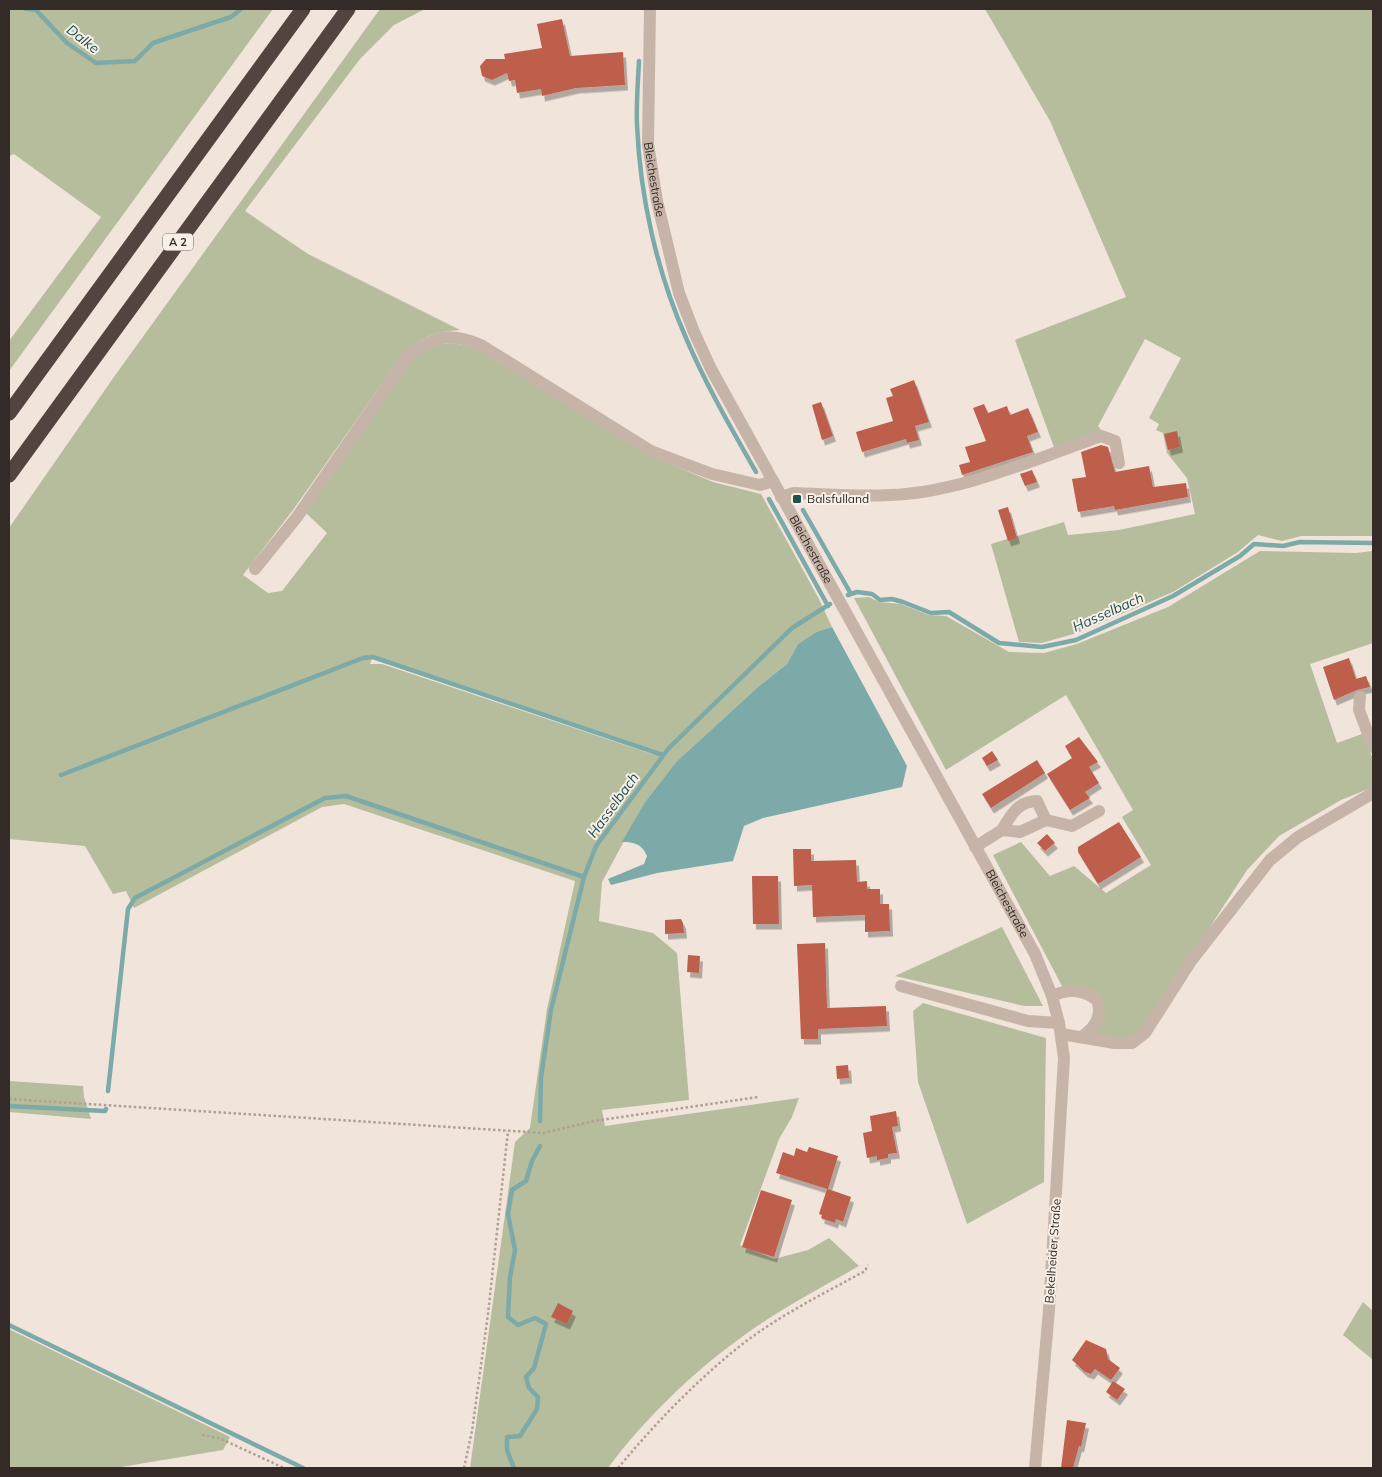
<svg xmlns="http://www.w3.org/2000/svg" width="1382" height="1477" font-family="Mulish,sans-serif">
<defs>
<filter id="shadow"><feDropShadow dx="3" dy="5.5" stdDeviation="0" flood-color="#0004"/></filter>
</defs>
<rect width="100%" height="100%" fill="#f0e4db"/>
<path fill="#b5bd9c" fill-rule="evenodd" d="M9 9H273L9 371V341L101 217 14 154 9 156Z
M380 9H425L394 25 360 59 245 211 308 254 460 330C432 332 424 336 403 354L293 510 243 575 268 593 282 591 327 533 306 513 412 359C438 340 450 340 479 350L651 456 713 482 761 494 819 599 832 627 816 632 798 644 787 664 759 686 676 762 645 802 602 882 599 921 653 933 677 953 689 1100 602 1110 605 1126 799 1098 792 1117 779 1139 740 1245 774 1259 808 1250 829 1238 859 1266C817 1290 773 1313 735 1342 691 1374 640 1424 608 1468H470L515 1142 530 1128 547 1009 575 881 344 804 322 807 134 908 126 891 113 894 85 846 9 839V528L116 374ZM373 655 655 750 652 754 382 664H370Z
M985 9H1373V536H1301L1282 541 1258 535 1238 552 1173 592 1077 633 1042 643 1019 642 991 544 1064 522 1068 535 1119 530 1195 514 1187 478 1167 453 1163 433 1156 430 1159 424 1149 418 1181 358 1145 339 1098 426 1103 432 1055 450 1015 340 1126 297 1050 121Z
M1260 551 1356 553 1373 551V643L1310 664 1337 743 1362 734 1373 759V787L1341 800 1279 836 1247 870 1143 1030 1131 1038 1091 1036 1097 993 1085 987 1062 986 993 855 1021 842 1050 876 1074 866 1106 893 1151 865 1122 817 1133 810 1066 695 946 770 854 598 869 597 879 602 901 604 929 615 946 616 1009 652 1044 653 1077 644 1168 607Z
M1002 927 1043 1006H1024L895 976Z
M923 1003 1046 1038 1044 1182 967 1224 918 1082 913 1011Z
M9 1081 83 1086 84 1097 91 1119 9 1112Z
M1363 1302 1373 1311V1360L1343 1335Z
M9 1329 230 1437 223 1450 115 1468H9Z"/>
<path fill="#7caaa9" d="M832 627 907 766 902 787 763 818 744 826 733 861 657 873 611 885 608 879 644 864 647 856C642 844 634 842 622 842L645 802 676 762 759 686 787 664 798 644 816 632Z"/>
<g fill="none" stroke-linecap="round" stroke-linejoin="round">
<path stroke="#7caaa9" stroke-width="4.5" d="M26 9 36 10 67 43 96 63 135 61 153 43 231 17 241 9
M639 61C638 82 636 104 637 125 640 197 657 272 686 338 706 385 731 428 756 472
M769 499 828 606
M803 510 851 594
M848 595 857 592 872 594 880 600 892 599 903 602 931 613 949 612 999 643 1042 647 1076 640 1173 596 1240 556 1254 544 1283 546 1300 542 1373 543
M61 775 363 658 373 657 663 755
M108 1091 128 909 135 898 325 798 346 796 584 877
M9 1106 105 1111 106 1109
M540 1121 541 1078 551 1010 584 877 596 846 668 749 792 628 830 604
M9 1325 303 1468
M514 1468 507 1450V1437L520 1436 537 1409 538 1397 529 1388 526 1377 534 1368 546 1324 535 1318 518 1325 508 1317 510 1277 515 1250 508 1214 512 1190 526 1181 532 1161 540 1146"/>
</g>
<path fill="#bd5f4c" filter="url(#shadow)" d="M562 19 570 56 623 52 625 85 576 88 542 96 541 89 517 93 515 80 509 81 507 73 492 80 482 76 480 66 486 59H505L504 54 542 48 537 24Z
M914 380 929 422 915 426 919 440 907 443 906 439 862 452 856 432 893 421 886 398 893 396 890 389Z
M821 402 833 436 822 440 812 405Z
M984 404 988 413 1007 406 1010 415 1028 408 1038 432 1027 436 1033 452 962 475 959 465 970 462 965 447 986 441 973 408Z
M1177 431 1180 447 1168 450 1164 434Z
M1101 445 1108 447 1115 472 1149 466 1153 487 1186 483 1188 497 1115 510 1114 506 1078 512 1072 479 1086 477 1081 452Z
M1032 470 1037 482 1025 486 1020 474Z
M1008 507 1017 538 1008 541 998 510Z
M1349 658 1356 679 1366 676 1370 687 1357 690 1334 700 1323 667Z
M1079 737 1098 762 1089 767 1099 783 1085 792 1090 798 1070 810 1047 774 1072 758 1065 746Z
M992 751 998 760 987 766 982 758Z
M1037 760 1045 773 991 808 982 794Z
M1119 822 1141 857 1098 884 1078 852V847Z
M1047 834 1055 843 1045 851 1037 843Z
M793 849H811V861L856 860 857 882 867 881V889H880V904H889L890 931 865 932V915L813 917 812 885 794 886Z
M752 876H778L779 924H753Z
M681 919 683 923 684 933 665 934V920Z
M825 943 827 1008 886 1006 887 1026 818 1029V1039H801L797 944Z
M688 955 700 956 699 973 687 972Z
M848 1065 849 1078 837 1079 836 1066Z
M896 1111 898 1126 892 1127 897 1153 888 1154V1158L877 1160V1156L867 1158 863 1133 872 1131 870 1116Z
M809 1147 838 1156 828 1189 851 1197 843 1222 836 1219 835 1223 821 1218 822 1215 819 1214 827 1189 776 1173 783 1152 794 1156 796 1148 807 1152Z
M761 1190 792 1200 774 1257 742 1247Z
M558 1303 573 1311 567 1324 551 1317Z
M1086 1340 1106 1349 1108 1359 1120 1368 1111 1380 1095 1369 1091 1374 1085 1372 1072 1360Z
M1113 1381 1125 1389 1117 1400 1106 1392Z
M1067 1420 1086 1423 1081 1447 1079 1446 1073 1468H1061Z"/>
<g fill="none" stroke-linecap="round" stroke-linejoin="round">
<path stroke="#b29e92" stroke-width="2.5" stroke-dasharray="2.5 2.5" stroke-linecap="butt" d="M9 1099 544 1133 594 1121 758 1097
M202 1435 219 1438 284 1468
M464 1468 472 1431 488 1314 508 1131
M618 1468C654 1425 691 1386 735 1350 774 1318 821 1295 865 1271L868 1265"/>
<g stroke="#c7b4a8" stroke-width="12">
<path id="s1" d="M650 9 648 144 657 201 679 293 694 332 711 369 1035 954 1052 996 1059 1023 1064 1058 1049 1310 1035 1468"/>
<path d="M781 497 794 493C825 494 857 497 889 495 959 493 1035 459 1101 436L1115 441 1119 463"/>
<path d="M255 569 297 517 409 355C436 335 450 332 481 345L651 451 712 474 760 485 773 481"/>
<path d="M1360 697 1359 710 1373 747"/>
<path d="M1002 830C1011 815 1018 801 1037 801L1046 820"/>
<path d="M975 847 1002 830 1020 832 1046 820 1072 826 1099 811"/>
<path d="M901 986 1028 1021 1059 1023"/>
<path d="M1052 996C1067 989 1083 989 1097 1000 1103 1016 1094 1029 1081 1037"/>
<path d="M1061 1034 1115 1043H1132L1145 1033 1191 961 1270 860 1298 837 1373 793"/>
</g>
<path stroke="#54443f" stroke-width="15" d="M9 413 303 9
M9 475 348 9"/>
</g>
<rect fill="#205252" stroke="#f8efe7" stroke-width="2" x="792" y="494" width="10" height="10" rx="2.5"/>
<g text-anchor="middle" stroke-width="4" stroke-linejoin="round" paint-order="stroke">
<rect fill="#f8efe7" stroke="#6f6661" stroke-width="1" x="163" y="233.5" width="30" height="17" rx="4"/>
<g font-size="11" font-weight="bold" fill="#342b28">
<text x="178" y="246">A 2</text>
</g>
<g font-size="12" fill="#342b28" stroke="#f8efe7">
<text dy="4" stroke="none"><textPath href="#s1" startOffset="171">Bleichestraße</textPath></text>
<text dy="4" stroke="none"><textPath href="#s1" startOffset="576">Bleichestraße</textPath></text>
<text dy="4" stroke="none"><textPath href="#s1" startOffset="981">Bleichestraße</textPath></text>
<text transform="translate(1053 1251) rotate(-86)" y="4">Bekelheider Straße</text>
</g>
<g font-size="12" fill="#342b28" stroke="#f8efe7" text-anchor="start">
<text x="807" y="503">Balsfulland</text>
</g>
<g font-size="14" font-style="italic" fill="#205252" stroke="#f8efe7">
<text transform="translate(83 39) rotate(38)" y="5">Dalke</text>
<text transform="translate(1108 612) rotate(-24)" y="5">Hasselbach</text>
<text transform="translate(613 805) rotate(-54)" y="5">Hasselbach</text>
</g>
</g>
<rect width="1382" height="1477" fill="none" stroke="#342b28" stroke-width="20"/>
</svg>
